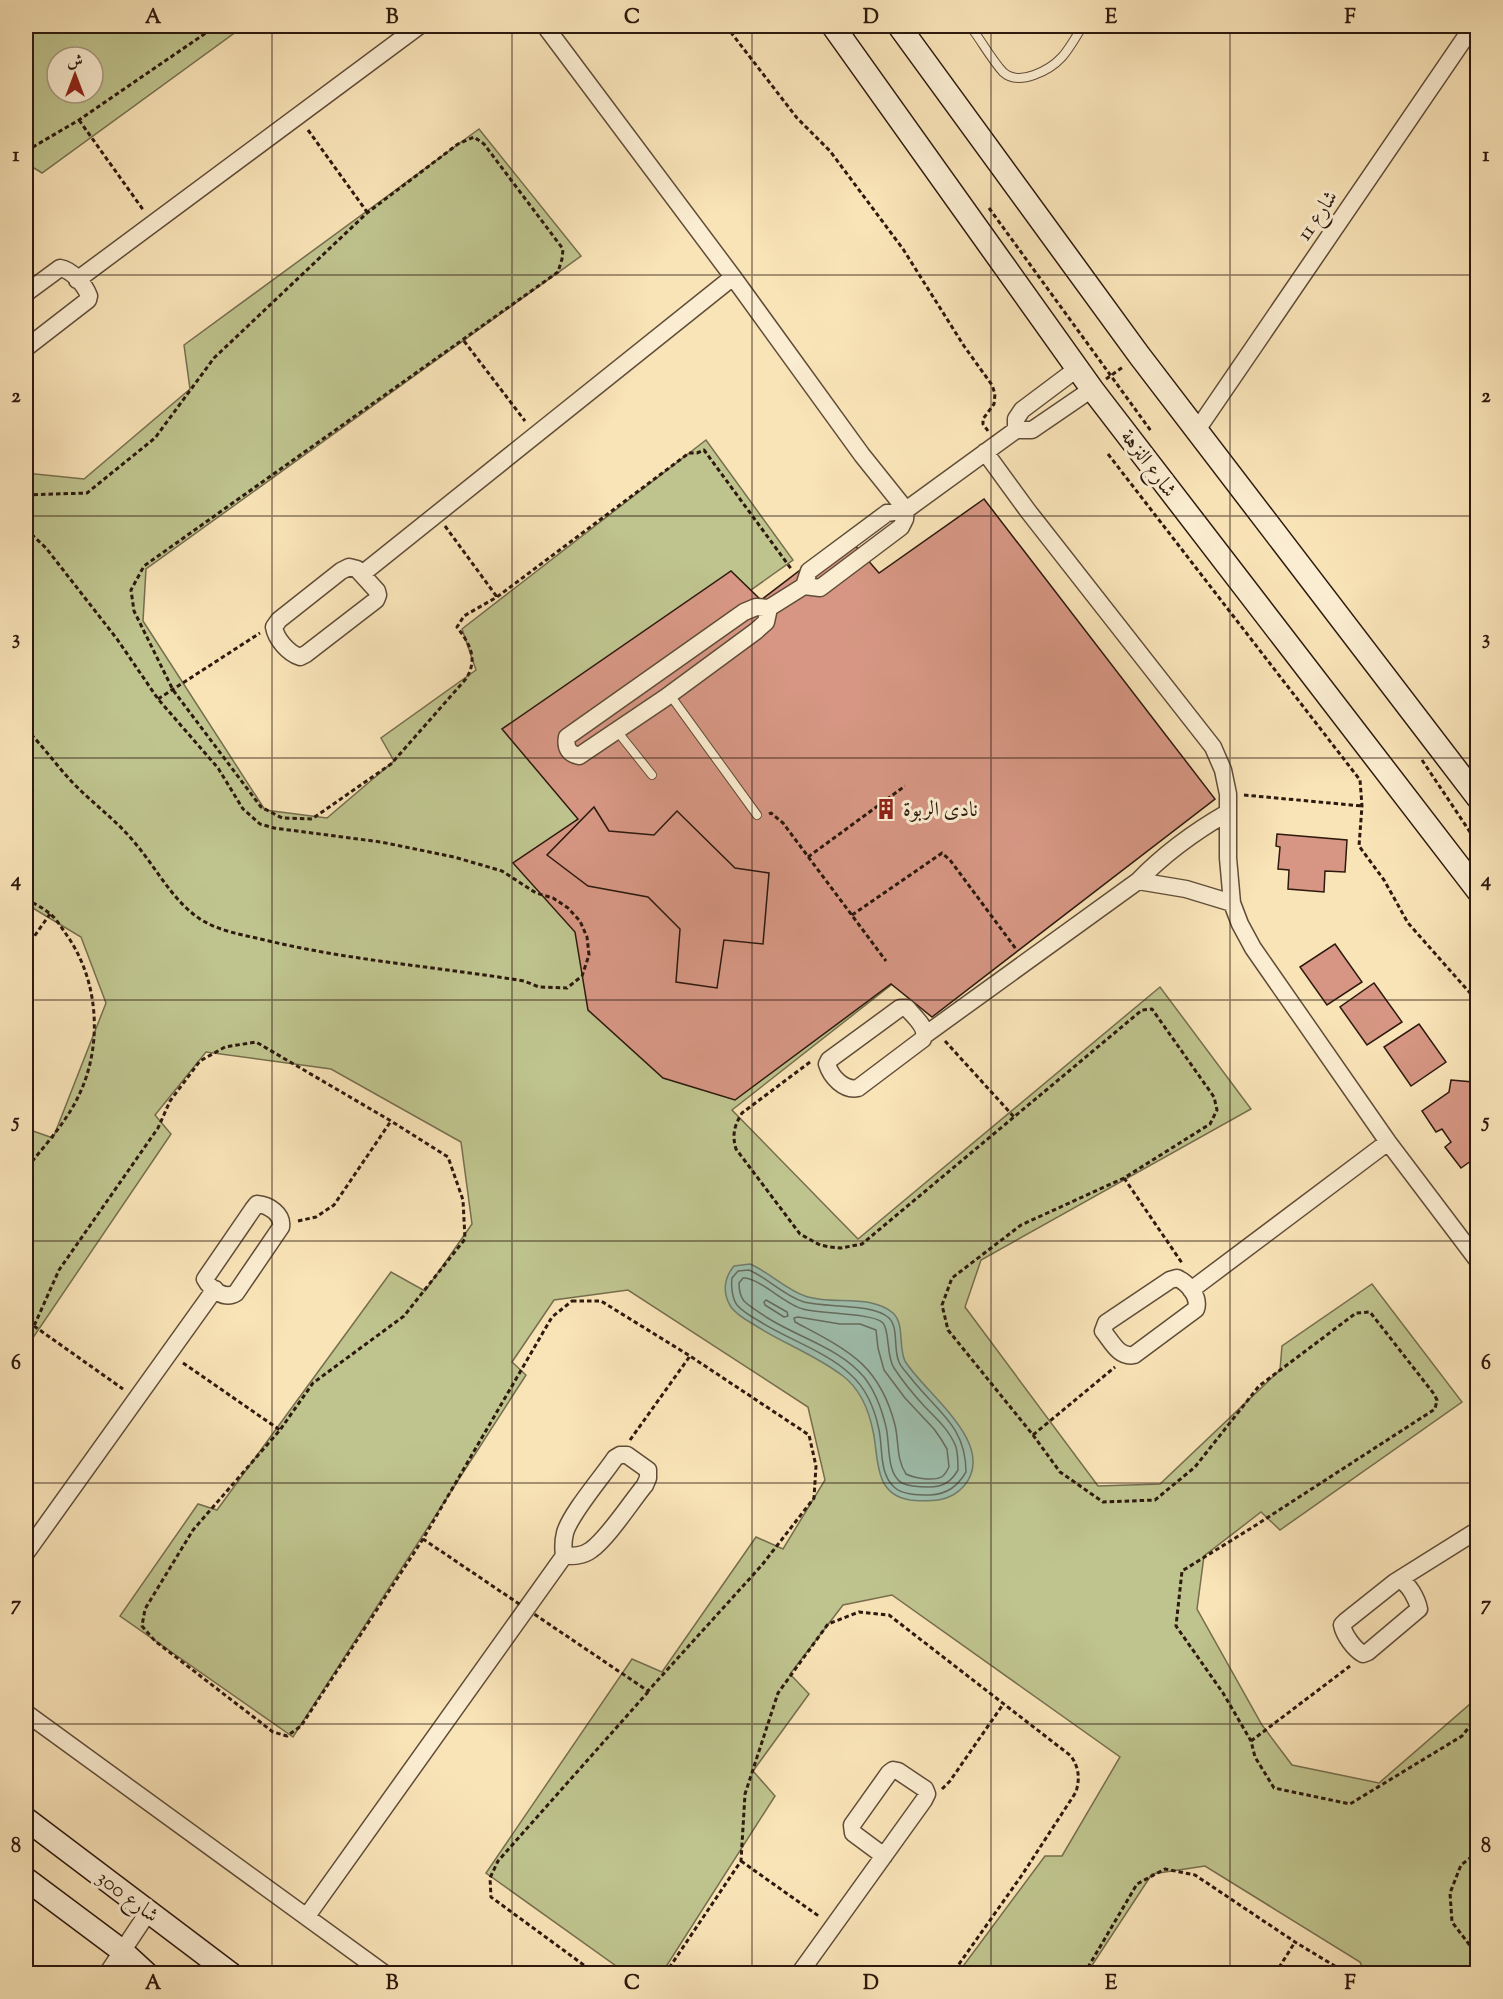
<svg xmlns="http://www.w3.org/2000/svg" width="1503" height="1999" font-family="'Sorts Mill Goudy',Amiri,serif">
<rect width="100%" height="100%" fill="#f9e4b8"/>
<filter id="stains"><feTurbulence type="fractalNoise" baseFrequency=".00333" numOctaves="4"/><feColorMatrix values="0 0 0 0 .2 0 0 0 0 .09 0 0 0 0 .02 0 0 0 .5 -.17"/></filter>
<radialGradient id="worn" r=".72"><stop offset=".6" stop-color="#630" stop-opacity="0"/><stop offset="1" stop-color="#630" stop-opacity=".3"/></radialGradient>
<path fill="#bfc48e" stroke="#766e4e" stroke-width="1.5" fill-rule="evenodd" d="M26 26H244L42 173 26 163ZM57 57H93V93H57Z
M479 129 581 256 146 569 143 621 265 810 327 818 394 761 381 738 476 670 462 629 706 440 793 560 737 600 597 803 531 858 905 974 732 1110 858 1239 1160 987 1251 1109 981 1260 965 1307 1098 1486 1160 1484 1280 1370 1282 1346 1372 1284 1462 1402 1280 1530 1261 1512 1204 1556 1197 1609 1262 1725 1292 1765 1379 1783 1477 1698V1973H1365L1360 1962 1205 1866 1152 1874 1087 1973H958L1045 1856H1062L1120 1757 892 1595 843 1605 790 1674 809 1694 753 1771 775 1796 662 1973H626L486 1873 632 1659 662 1672 756 1537 783 1549 825 1480 808 1407 628 1290 554 1300 512 1362 526 1375 293 1737 120 1616 198 1504 217 1510 391 1272 425 1291 472 1224 461 1142 331 1069 206 1052 155 1115 171 1134 26 1348V1136L30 1130 53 1138 106 1003 81 937 26 904V473L84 479 190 389 184 345Z"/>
<path fill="#9ebfae" stroke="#717d6e" stroke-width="1.5" d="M750 1264C769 1272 785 1289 805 1296 833 1306 869 1293 893 1313 905 1324 898 1347 905 1361 924 1393 999 1444 964 1486 950 1502 931 1502 910 1500 873 1494 879 1458 873 1431 869 1411 860 1389 843 1376 816 1355 782 1343 753 1324 746 1320 736 1314 731 1307 722 1293 724 1278 734 1266Z"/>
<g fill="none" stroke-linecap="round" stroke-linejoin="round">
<path stroke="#666c5e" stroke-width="1.5" d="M749 1270C768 1278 784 1296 804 1302 827 1308 873 1303 889 1318 899 1328 893 1349 899 1362 901 1367 906 1372 910 1377 936 1411 966 1425 966 1472 957 1487 947 1494 930 1495 919 1495 902 1495 894 1487 879 1473 883 1449 879 1430 875 1410 866 1388 850 1374 827 1352 787 1339 759 1321 752 1317 742 1311 737 1305 732 1298 731 1286 732 1278L738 1271Z
M743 1278C759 1277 785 1305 803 1309 820 1314 874 1313 883 1323 890 1331 886 1356 894 1368 903 1382 914 1395 925 1407 937 1419 950 1431 956 1447 958 1454 958 1462 958 1470 951 1482 943 1487 929 1487 920 1487 910 1487 902 1483 886 1474 890 1442 886 1427 882 1410 875 1391 864 1377 840 1348 797 1337 766 1317 759 1312 750 1307 744 1301 740 1296 739 1289 739 1283Z
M766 1300 787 1312 788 1316 784 1317 765 1305 764 1302Z
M798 1317 840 1324H860L876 1330 878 1348 884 1370 905 1398 934 1429 941 1439 947 1449 949 1467C948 1469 945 1474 943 1476 934 1482 914 1478 906 1474 896 1459 899 1441 895 1425 879 1363 847 1350 795 1322L794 1318Z"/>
</g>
<path fill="#d69683" stroke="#2d190e" stroke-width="1.5" d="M984 499 1215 799 932 1017 891 984 735 1100 663 1078 588 1010 575 932 513 863 578 819 502 729 731 571 761 600 846 535 879 573Z
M594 807 609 831 654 835 677 811 735 868 769 873 763 944 724 940 717 988 676 982 680 929 648 897 588 886 547 855Z
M1277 834 1347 840 1345 872 1325 871 1324 892 1288 889 1289 870 1278 869 1280 847 1276 846Z
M1335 944 1362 982 1327 1005 1300 967Z
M1374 983 1402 1022 1367 1045 1340 1007Z
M1419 1024 1446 1062 1411 1086 1384 1047Z
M1451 1080 1473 1082 1470 1098 1478 1108 1476 1168 1471 1161 1461 1168 1445 1147 1451 1142 1442 1129 1436 1132 1422 1111 1449 1092Z"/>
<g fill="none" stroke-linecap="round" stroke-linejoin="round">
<defs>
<path id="lane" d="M970 26C981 40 991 59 1003 72 1019 87 1050 70 1062 57 1070 48 1076 36 1083 26
M670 695 757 815
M617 731 652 775"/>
<path id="street" d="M545 26 733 277 862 455 906 510 905 519 901 527 820 588 804 586
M77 280 419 26
M26 293 60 268C72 270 85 285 89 296L88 300 26 348
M1016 430V419L1022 410 1078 368
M1197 430 1473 26
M985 452 1028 511 1213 747 1223 770 1228 794V858L1232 903 1240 924 1253 948 1388 1142 1478 1261
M349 567 357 569 377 591 378 595 376 600 306 654 300 657C288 653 276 639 274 627L279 620 341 571Z
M362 574 733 277
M769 608 766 622 756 631 665 698 579 756C569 754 565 748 567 737L744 612 756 607 769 608 804 586 809 571 887 513 906 510 1016 430H1032L1092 389
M1138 881 1186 889 1232 903
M900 1008H907C914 1017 929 1028 923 1039L858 1088C844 1091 831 1077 827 1064L829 1060Z
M925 1035 1138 881C1165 853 1194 832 1227 813
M257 1204C269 1205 283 1214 281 1227L236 1293C225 1300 211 1290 205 1279L253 1209Z
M1177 1278C1188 1283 1200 1297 1196 1309L1134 1355C1119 1358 1112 1342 1103 1331L1106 1323 1170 1280Z
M1191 1290 1388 1142
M620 1455H627L648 1470V1478L645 1485C631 1502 608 1538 591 1550 583 1556 574 1556 564 1556 563 1548 563 1541 565 1533 570 1514 603 1476 615 1458Z
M26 1553 215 1289
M1400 1580C1409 1584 1417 1599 1419 1609L1368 1652 1363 1654C1354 1649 1344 1635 1342 1625L1346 1621 1395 1582 1478 1530
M26 1713 385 1974
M307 1916 564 1556
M107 1974 149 1911
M799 1974 924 1800 927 1794 925 1789 898 1771 893 1770 889 1773 852 1825 853 1833 884 1856"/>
<path id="secondary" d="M833 26 1092 389 1478 891
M899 26 1139 355 1478 798
M26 1819 231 1974
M26 1879 121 1950 147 1974"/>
</defs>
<use href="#lane" stroke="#604c38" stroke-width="10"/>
<use href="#street" stroke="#604c38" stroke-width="19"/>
<use href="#secondary" stroke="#2d190e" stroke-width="25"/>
<path stroke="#2d190e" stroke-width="3" stroke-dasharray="4.5 3" stroke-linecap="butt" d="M726 26 797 118 830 151 903 249 964 346 992 385 995 394 994 404 983 419V424L988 431
M79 120 144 211
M308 130 367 212
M26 151 79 120 216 26
M989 208 1151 431
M464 341 525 421
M1106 379 1123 367
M1108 454 1360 780 1362 806 1359 846 1384 880 1408 923 1478 1002
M26 495 87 493 155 438 214 358 367 213 458 144 474 137 484 144 563 249 562 259 558 272 144 566 131 590 134 611 173 690 261 807 282 818 312 819 391 764 465 680C479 660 470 644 457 627L464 616 497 597 689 453H697L704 450 792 570
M445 526 497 597
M26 529 46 548 117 639 158 699 218 768 243 809 260 824 274 828 381 842 454 857 502 871 536 893 553 898 568 908 580 921 587 937 589 955 582 976 567 988 539 987 524 981C439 967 353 961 269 941 245 935 220 932 200 919 172 900 157 869 135 843 118 822 96 806 77 787 58 768 44 747 26 729
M158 699 260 633
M1422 760 1478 844
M1244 795 1362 806
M769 814 771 813 783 823 886 961
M808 857 905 786
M26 899C33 903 42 907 49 913 56 918 61 927 66 934 99 980 103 1045 79 1095 66 1123 44 1146 26 1169
M852 915 942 853 950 860 1016 949
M26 948 50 914
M945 1041 1015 1118
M810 1062 742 1113C734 1126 732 1135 736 1149L800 1234 820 1245 830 1247 841 1248 862 1244 1142 1010 1152 1009 1214 1097 1217 1110 1210 1124 1124 1178 1021 1225 952 1278 942 1305 948 1330 1033 1435 1060 1472 1103 1502 1155 1500 1195 1467 1259 1386 1356 1313 1370 1312 1434 1394 1437 1400 1435 1409 1253 1527 1182 1571 1176 1626 1223 1693 1251 1741 1255 1757 1274 1788 1350 1804 1462 1736 1478 1716
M1124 1178 1182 1263
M298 1221 316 1217 334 1205 391 1121
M572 1301H601L690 1356 809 1435 816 1466 814 1498 762 1565 648 1691 423 1539 552 1317Z
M34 1326 123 1389
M26 1338 34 1326 59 1270 158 1128 170 1101 200 1061 225 1047 256 1042 391 1121 448 1157 463 1200 465 1239 404 1316 313 1383 280 1430 193 1530 145 1609 142 1626 155 1641 273 1732 287 1736 301 1726 423 1539
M183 1363 280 1430
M1033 1435 1115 1367
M630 1440 690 1356
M1251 1741 1350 1666
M942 1789 950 1781 1004 1703
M1478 1852 1461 1865 1450 1893 1452 1922 1478 1956
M741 1861 820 1917
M596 1974 491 1897 490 1878 498 1861 648 1692
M665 1974 741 1861 745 1794 778 1693 828 1624 859 1612 889 1615 1071 1756C1079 1768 1080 1778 1076 1792L1022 1875 952 1974
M1084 1974 1137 1884 1165 1869 1195 1875 1295 1942 1348 1974
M1275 1974 1295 1942"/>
<use href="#lane" stroke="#fbedd1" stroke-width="8"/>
<use href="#street" stroke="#fbedd1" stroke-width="16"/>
<use href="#secondary" stroke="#fbedd1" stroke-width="22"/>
</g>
<path fill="none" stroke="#2d190e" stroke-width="1.5" stroke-opacity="0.55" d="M272 26V1974M512 26V1974M752 26V1974M991 26V1974M1230 26V1974M26 275H1478M26 516H1478M26 758H1478M26 1000H1478M26 1241H1478M26 1483H1478M26 1724H1478"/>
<defs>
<symbol id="building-bare" viewBox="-9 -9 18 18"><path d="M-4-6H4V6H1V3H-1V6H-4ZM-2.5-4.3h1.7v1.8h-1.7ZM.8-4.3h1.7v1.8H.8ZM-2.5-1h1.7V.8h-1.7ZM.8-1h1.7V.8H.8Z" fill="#8f2418" stroke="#fbedd1" stroke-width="2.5" paint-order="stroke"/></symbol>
</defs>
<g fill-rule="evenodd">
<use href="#building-bare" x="871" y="794" width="30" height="30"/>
</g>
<g text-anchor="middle" stroke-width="6" stroke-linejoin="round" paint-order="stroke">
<g font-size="21" fill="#2d190e" stroke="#fbedd1">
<text transform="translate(1317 215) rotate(-56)" y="7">شارع 11</text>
<text transform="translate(1149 463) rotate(53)" y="7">شارع النزهة</text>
<text transform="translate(128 1896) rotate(37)" y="7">شارع 300</text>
</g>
<g font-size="21" fill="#2d190e" stroke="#fbedd1" text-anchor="start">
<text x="903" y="816">نادى الربوة</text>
</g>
</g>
<rect width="1503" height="1999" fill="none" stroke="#f9e4b8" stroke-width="66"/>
<g transform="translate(75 75)"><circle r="28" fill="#fbedd1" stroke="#a99883" stroke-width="1.5"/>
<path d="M0-4.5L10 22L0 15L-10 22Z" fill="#8f2418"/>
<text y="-9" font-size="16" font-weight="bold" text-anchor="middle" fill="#2d190e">ش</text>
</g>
<rect x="33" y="33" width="1437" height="1933" fill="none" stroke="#2d190e" stroke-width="2"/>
<g font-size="20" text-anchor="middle" font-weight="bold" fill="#2d190e">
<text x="153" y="23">A</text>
<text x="392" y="23">B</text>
<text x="632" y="23">C</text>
<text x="871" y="23">D</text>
<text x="1111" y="23">E</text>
<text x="1350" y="23">F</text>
<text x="16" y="161">1</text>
<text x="1486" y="161">1</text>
<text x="16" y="402">2</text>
<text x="1486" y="402">2</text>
<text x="16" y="644">3</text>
<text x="1486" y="644">3</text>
<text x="16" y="886">4</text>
<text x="1486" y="886">4</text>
<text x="16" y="1127">5</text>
<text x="1486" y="1127">5</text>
<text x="16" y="1369">6</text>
<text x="1486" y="1369">6</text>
<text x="16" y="1610">7</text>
<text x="1486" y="1610">7</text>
<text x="16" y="1852">8</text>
<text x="1486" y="1852">8</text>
<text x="153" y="1989">A</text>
<text x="392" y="1989">B</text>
<text x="632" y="1989">C</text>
<text x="871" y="1989">D</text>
<text x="1111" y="1989">E</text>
<text x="1350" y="1989">F</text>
</g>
<rect width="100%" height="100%" filter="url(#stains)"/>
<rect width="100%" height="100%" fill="url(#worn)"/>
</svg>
